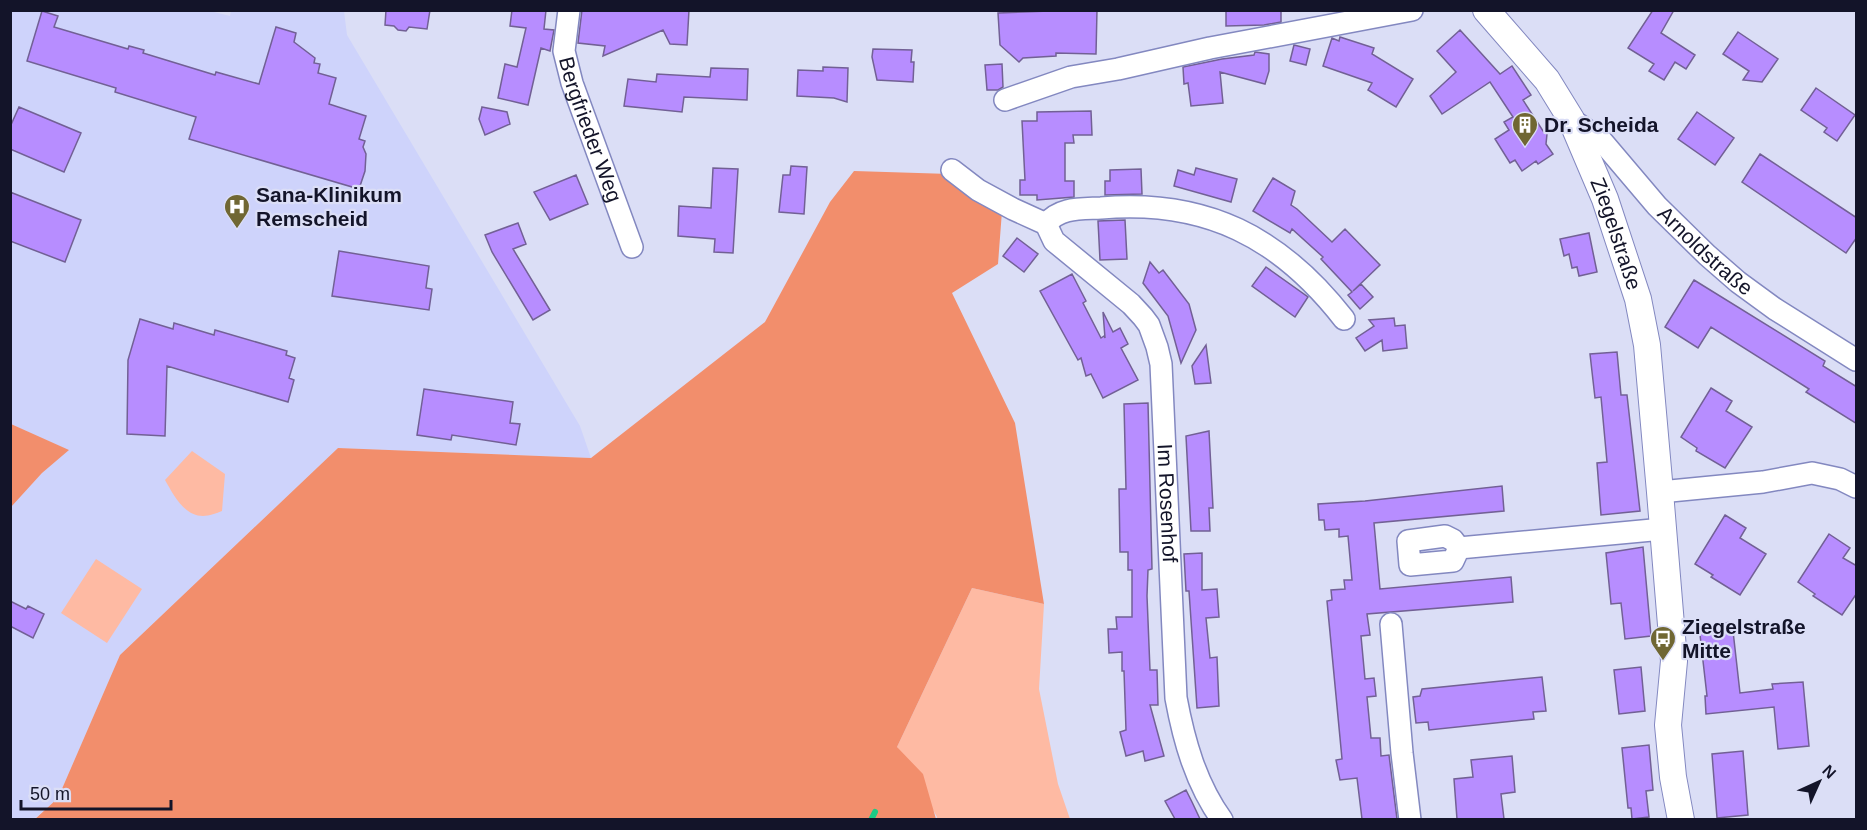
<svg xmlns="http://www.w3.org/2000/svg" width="1867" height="830" font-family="Arial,sans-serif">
<rect width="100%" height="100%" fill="#dbdef6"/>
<path fill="#ced3fb" d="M206 10 230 16 231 10 344 11 347 35 580 426 591 458 338 448 120 655 58 798 34 819H11L10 507 42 473 68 450 11 424V11Z"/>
<path fill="#febaa3" d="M192 451 225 474 222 511C217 513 209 516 203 516 184 516 173 494 165 480Z
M96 559 142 589 107 643 61 613Z
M972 588 1044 604 1039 689 1058 784 1070 819H936L937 817 897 747Z"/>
<path fill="#f28e6c" d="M854 171 950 174 1002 211 998 264 952 293 1015 423 1044 604 972 588 897 747 923 774 936 819 34 820 58 798 120 655 338 448 591 458 765 322 830 202Z
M11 424 69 450 42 473 11 507Z"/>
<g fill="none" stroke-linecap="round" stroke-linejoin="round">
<path stroke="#1dca85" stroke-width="6" d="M871 820 875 812"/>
</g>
<path fill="#b78dff" stroke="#726095" stroke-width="1.5" d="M386 10H430L427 29 409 27 406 31 398 30 394 26 385 25Z
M512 10H546L544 29 554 30 550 51 541 48 528 105 498 98 505 64 517 67 526 28 510 26Z
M582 10H689L687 45 670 44 663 30 603 56 605 46 578 43Z
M1077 10H1097L1096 54 1056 53V56L1023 58 1019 62 1000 45 998 13Z
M1226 10H1281V22L1264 25 1226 26Z
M1653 10H1674L1661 33 1695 55 1686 69 1675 62 1664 80 1649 71 1654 64 1628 48Z
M42 11 58 16 54 27 128 49 129 46 144 50 143 53 215 75 216 72 259 84 276 27 296 33 294 42 315 58 314 63 320 64 318 73 336 78 329 104 366 116 359 139 365 141 363 147 366 154 365 171 359 189 189 139 196 117 115 92 116 88 27 61Z
M1460 30 1500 74 1512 66 1531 95 1523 100 1543 131 1547 134 1546 144 1553 154 1538 164 1536 161 1522 171 1515 160 1510 163 1495 139 1509 130 1504 122 1513 117 1490 82 1442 114 1430 96 1456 72 1437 51Z
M1738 32 1778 59 1762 82 1743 80 1749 71 1723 54Z
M1340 37 1374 48 1372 54 1413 79 1396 107 1368 90 1372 83 1323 66 1332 38 1339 41Z
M1294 45 1310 49 1306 65 1290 61Z
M873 49 912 50 911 62H914L913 82 877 80 872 57Z
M1255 52 1269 54V71L1265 84 1220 72 1223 103 1191 106 1188 83 1184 84 1183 67 1222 59 1254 55Z
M1002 64 1003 87 998 90H987L985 65Z
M823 67 848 68 847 102 834 98 797 96 798 70 823 71Z
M711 68 748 69 747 100 684 97 682 112 624 106 628 79 656 82 657 74 710 77Z
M1816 88 1855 115 1837 141 1824 132 1827 128 1801 110Z
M19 107 81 133 64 172 10 149V127Z
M482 107 507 112 510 124 485 135 479 119Z
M1091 111 1092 135H1073L1074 143H1065V181H1074V197L1037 200V195H1020V180H1025L1022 121H1037V112Z
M1697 112 1734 138 1715 165 1678 139Z
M1760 154 1857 218V237L1846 253 1742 182Z
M791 166 807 167 804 214 779 212 783 175H790Z
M713 168 738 169 733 253 714 252 715 239 678 236 679 206 711 208Z
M1196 168 1237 179 1231 202 1174 186 1178 170 1194 175Z
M1141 169 1142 194 1105 195V181H1110V170Z
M576 175 588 204 550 220 534 192Z
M1273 178 1295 191 1291 205 1297 209 1332 242 1345 229 1380 265 1353 291 1361 284 1373 297 1360 309 1348 295 1352 292 1321 259 1323 257 1292 229 1290 233 1253 211Z
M10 192 81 220 65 262 10 241Z
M1125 220 1127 259 1100 260 1098 221Z
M518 223 526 244 513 249 550 310 533 320 492 252 485 235Z
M1589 233 1597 272 1579 276 1577 267 1572 268 1569 254 1564 256 1560 239Z
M1017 238 1038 254 1024 272 1003 256Z
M339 251 429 266 426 288 432 289 429 310 332 296Z
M1150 262 1159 273 1163 270 1189 304 1196 330 1181 363 1168 316 1143 283Z
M1266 267 1308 297 1295 317 1252 286Z
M1072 274 1086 301 1083 303 1101 338 1104 336 1105 338 1103 312 1113 332 1120 328 1128 344 1121 348 1138 380 1103 398 1091 374 1086 376 1081 358 1078 360 1040 291Z
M1694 280 1825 361 1823 366 1857 387V424L1806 392 1809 389 1711 327 1698 348 1665 327Z
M1394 318 1395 326 1405 325 1407 348 1383 351 1382 340 1365 351 1356 338 1374 326 1369 320Z
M140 319 173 329 174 323 214 335 215 330 287 351 286 355 295 358 289 378 294 380 288 402 167 366 165 436 127 434 128 360Z
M1206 345 1211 383 1195 384 1192 366Z
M1617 352 1621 395H1627L1640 511 1601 515 1597 463 1607 462 1601 397 1595 398 1590 354Z
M1711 388 1732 401 1726 411 1752 427 1725 468 1696 451 1697 448 1681 437Z
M424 389 513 402 510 423 520 424 516 445 452 435 451 440 417 435Z
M1148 403 1152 569 1148 570 1147 596 1150 670H1157L1158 705H1150L1164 756 1145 761 1143 751 1126 756 1120 732 1126 730 1124 671H1122V652L1109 653 1108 629H1117L1116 617H1132V570H1128V552H1120L1119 489H1126L1124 404Z
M1209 431 1213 508H1209L1210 531H1191L1186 436Z
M1502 486 1504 511 1374 523 1380 589 1511 577 1513 602 1367 614 1370 635 1361 636 1365 679 1374 678 1376 696 1367 697 1371 738H1380L1381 756 1389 755 1397 819H1362L1357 778 1340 780 1336 760 1342 759 1327 601 1332 600 1331 590 1345 589 1344 580H1352L1348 536 1339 537V529L1325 530 1324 520H1319L1318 504 1365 501Z
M1725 515 1746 528 1740 538 1766 554 1740 595 1711 577 1713 575 1695 564Z
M1829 534 1850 548 1843 558 1857 566V593L1842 615 1813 596 1815 594 1798 582Z
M1643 547 1651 636 1625 639 1621 603 1611 604 1606 553Z
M1202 553V590L1217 589 1219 617 1206 618 1210 658 1217 657 1219 706 1197 708 1189 591H1186L1184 554Z
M10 601 26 609 28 606 44 614 33 638 10 626Z
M1732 622 1740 693 1773 689 1772 684 1803 682 1809 746 1778 749 1774 707 1706 714 1705 696H1707L1699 626Z
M1641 667 1645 711 1619 714 1614 670Z
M1542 677 1546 711 1533 712 1534 719 1429 730 1428 722 1416 723 1413 697 1420 696 1422 689Z
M1649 745 1653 790 1646 791 1649 817 1632 819 1631 808H1628L1622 748Z
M1743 751 1748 815 1717 818 1712 754Z
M1512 756 1515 792 1501 794 1504 819H1457L1454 779 1473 777 1471 760Z
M1186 790 1192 802 1200 819H1175L1165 801Z"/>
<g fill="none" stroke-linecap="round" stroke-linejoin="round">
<defs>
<g id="minor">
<path id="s1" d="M569 10 564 51 572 83 632 247"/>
<path d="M1005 100 1071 77 1118 69 1210 48 1412 10"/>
<path id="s2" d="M1571 119 1601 140 1657 206 1707 255 1738 282 1775 309 1856 360"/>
<path id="s3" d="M952 170 978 190 1013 209 1046 224 1054 241 1131 304 1143 317 1149 325 1157 347 1161 364 1176 698C1184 741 1196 784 1222 820"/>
<path d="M1046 224C1060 207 1080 209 1101 208 1206 199 1280 237 1344 319"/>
<path d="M1660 492 1763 482 1812 473 1840 479 1856 487"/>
<path d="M1459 548 1453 561 1410 565 1408 541 1445 536 1453 540 1459 548 1663 529"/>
<path d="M1391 624 1402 753 1410 820"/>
</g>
<g id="tertiary">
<path id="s4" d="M1486 10 1547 80 1571 119 1605 199 1638 299 1647 345 1660 492 1674 661 1668 725 1673 777 1681 820"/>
</g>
</defs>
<use href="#minor" stroke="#8388c0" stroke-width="24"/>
<use href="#tertiary" stroke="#8388c0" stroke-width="28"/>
<use href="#minor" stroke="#fff" stroke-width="21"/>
<use href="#tertiary" stroke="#fff" stroke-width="26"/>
</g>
<defs>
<symbol id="building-pin" viewBox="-11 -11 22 30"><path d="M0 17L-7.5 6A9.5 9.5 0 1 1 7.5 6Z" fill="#706733" stroke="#dbdef6"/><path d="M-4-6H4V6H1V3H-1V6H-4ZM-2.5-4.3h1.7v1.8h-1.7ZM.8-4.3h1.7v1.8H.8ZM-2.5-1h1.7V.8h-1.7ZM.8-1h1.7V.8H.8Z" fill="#fff"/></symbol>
<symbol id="hospital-pin" viewBox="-11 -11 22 30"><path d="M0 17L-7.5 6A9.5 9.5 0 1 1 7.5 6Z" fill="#706733" stroke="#dbdef6"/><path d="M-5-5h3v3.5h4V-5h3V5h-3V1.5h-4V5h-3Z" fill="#fff"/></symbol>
<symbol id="bus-pin" viewBox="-11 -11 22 30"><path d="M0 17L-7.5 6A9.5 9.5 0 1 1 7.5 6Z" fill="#706733" stroke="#dbdef6"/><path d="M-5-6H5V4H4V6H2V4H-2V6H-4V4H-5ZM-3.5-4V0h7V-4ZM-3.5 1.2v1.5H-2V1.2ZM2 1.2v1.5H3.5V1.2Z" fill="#fff"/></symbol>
</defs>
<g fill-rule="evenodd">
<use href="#building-pin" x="1510" y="110" width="30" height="40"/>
<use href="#hospital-pin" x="222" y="192" width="30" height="40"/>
<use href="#bus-pin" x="1648" y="624" width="30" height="40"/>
</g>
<g text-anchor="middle" stroke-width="4.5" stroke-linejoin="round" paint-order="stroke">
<g font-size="21" font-weight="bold" fill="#131429" stroke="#dbdef6" text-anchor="start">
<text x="1544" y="132">Dr. Scheida</text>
<text x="256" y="202">Sana-Klinikum<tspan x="256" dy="24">Remscheid</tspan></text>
<text x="1682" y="634">Ziegelstraße<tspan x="1682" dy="24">Mitte</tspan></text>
</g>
<g font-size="21" fill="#131429" stroke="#dbdef6">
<text dy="7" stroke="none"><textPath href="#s1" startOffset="124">Bergfrieder Weg</textPath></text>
<text dy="7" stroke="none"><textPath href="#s4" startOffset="262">Ziegelstraße</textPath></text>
<text dy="7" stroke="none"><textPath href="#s2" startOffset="189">Arnoldstraße</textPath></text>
<text dy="7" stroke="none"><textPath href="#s3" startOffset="435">Im Rosenhof</textPath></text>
</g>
</g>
<rect width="1867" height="830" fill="none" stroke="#131429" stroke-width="24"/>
<g transform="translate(1819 782) rotate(45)" stroke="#dbdef6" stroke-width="4.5" paint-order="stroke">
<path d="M0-4.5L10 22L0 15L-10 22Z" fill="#131429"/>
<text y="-9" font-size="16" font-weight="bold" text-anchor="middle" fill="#131429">N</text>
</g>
<path d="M21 800v9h150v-9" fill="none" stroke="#131429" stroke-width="3"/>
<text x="30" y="800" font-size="18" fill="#131429" stroke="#dbdef6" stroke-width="4.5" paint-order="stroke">50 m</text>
</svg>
